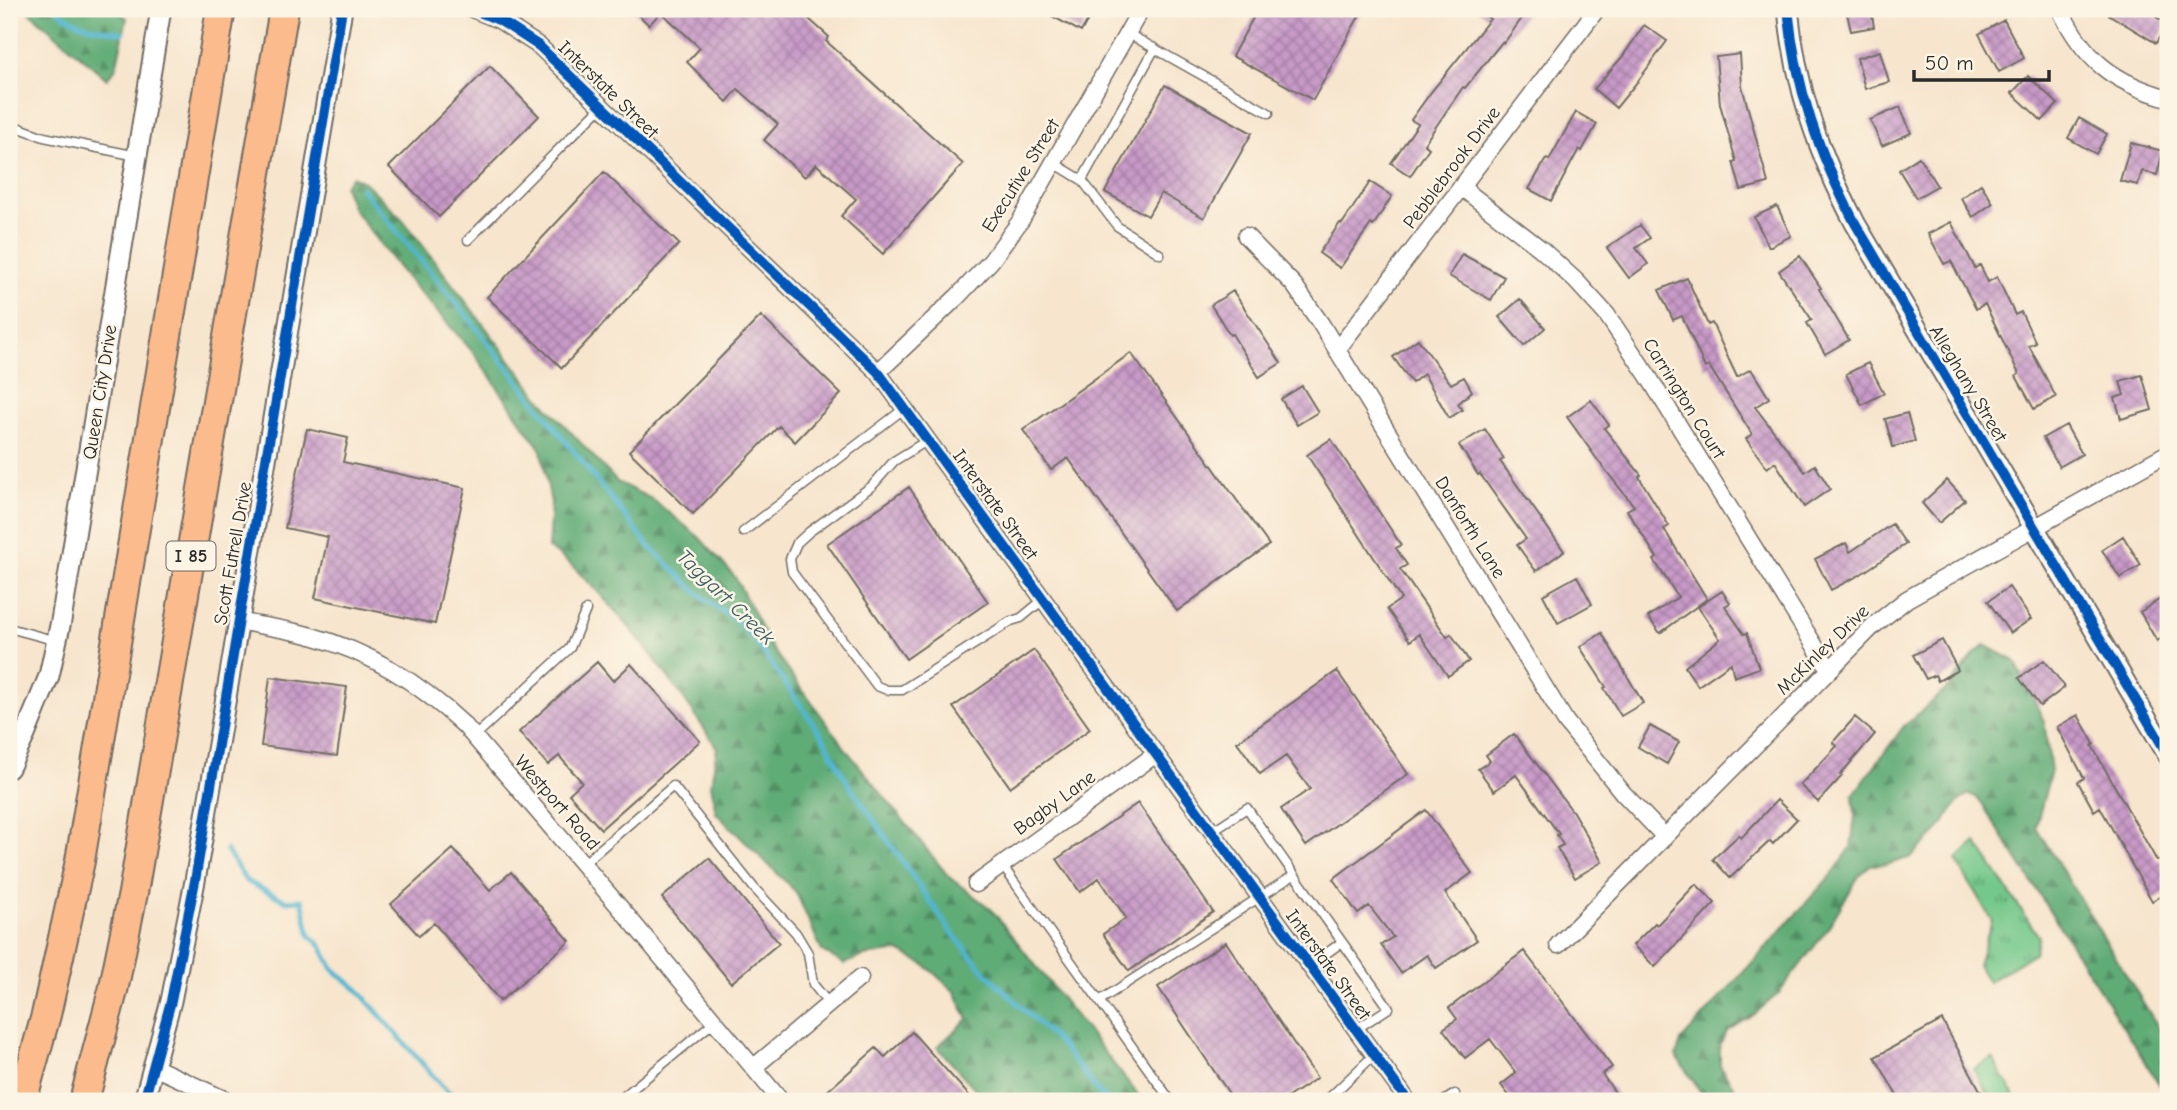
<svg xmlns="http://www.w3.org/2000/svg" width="2177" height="1110" font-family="'Comic Neue',sans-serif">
<defs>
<pattern id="forest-firs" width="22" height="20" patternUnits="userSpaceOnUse" patternTransform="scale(1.75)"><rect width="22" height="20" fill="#60ac77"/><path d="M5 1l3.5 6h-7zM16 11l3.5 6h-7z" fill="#4f8c62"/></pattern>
<pattern id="park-tufts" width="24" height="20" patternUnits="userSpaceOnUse" patternTransform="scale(1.75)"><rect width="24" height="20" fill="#75c88b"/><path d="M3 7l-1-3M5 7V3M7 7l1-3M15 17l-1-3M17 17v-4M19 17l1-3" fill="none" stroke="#60a372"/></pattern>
<pattern id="building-cross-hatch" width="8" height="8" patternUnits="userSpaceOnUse" patternTransform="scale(1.75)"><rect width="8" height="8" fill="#c89ac8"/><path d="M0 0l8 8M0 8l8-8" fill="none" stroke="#a37ea3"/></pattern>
</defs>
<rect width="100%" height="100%" fill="#fcf5e5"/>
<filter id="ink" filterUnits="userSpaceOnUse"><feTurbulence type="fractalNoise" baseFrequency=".0143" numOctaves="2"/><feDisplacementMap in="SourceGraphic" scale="14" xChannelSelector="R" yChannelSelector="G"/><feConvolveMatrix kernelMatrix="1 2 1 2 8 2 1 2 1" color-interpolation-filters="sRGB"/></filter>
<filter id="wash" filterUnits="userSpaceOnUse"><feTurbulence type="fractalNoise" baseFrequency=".00686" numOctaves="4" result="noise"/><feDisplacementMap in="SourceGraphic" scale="28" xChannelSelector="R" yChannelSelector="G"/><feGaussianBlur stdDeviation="1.57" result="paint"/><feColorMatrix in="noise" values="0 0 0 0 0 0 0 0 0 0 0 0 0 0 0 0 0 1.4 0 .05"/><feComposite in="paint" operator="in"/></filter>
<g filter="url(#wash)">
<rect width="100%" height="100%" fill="#f7e5cd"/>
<path fill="url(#forest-firs)" stroke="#466c51" stroke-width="2" d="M26 9H115L127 18 116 68 107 79Z
M352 176 367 184 403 220 543 402 617 482 652 499 699 537 735 577 771 647 848 752 949 877 991 909 1143 1101H986L937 1047 968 1019 955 992 926 966 899 951 864 956 844 964 822 951 796 892 716 813 711 784 717 748C680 692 643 639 596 590 581 575 568 559 548 548L551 503 541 450 473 352 401 271 352 207 344 186Z
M1985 645 2015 661 2044 721 2051 771 2036 827 2168 1043V1098L1984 807 1976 797 1969 794 1958 802 1937 832 1911 857 1889 864 1870 865 1859 876 1826 931 1779 993 1751 1017 1728 1030 1720 1045V1066L1743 1101H1707L1676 1056 1681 1041 1834 872 1851 847 1855 816 1853 795 1904 726 1948 688 1973 656Z"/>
<path fill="url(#park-tufts)" stroke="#507a5b" stroke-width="2" d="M1976 842 2039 937 2034 953 1988 982 1978 965 1992 921 1956 860Z
M1992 1058 2018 1101H1993L1973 1069Z"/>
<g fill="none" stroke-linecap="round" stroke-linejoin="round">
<path stroke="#51b6d0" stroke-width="5" d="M56 9C79 27 95 28 123 33
M361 188 467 316 647 544 700 595 736 621 756 642 823 737 846 780 952 933 987 974 1063 1047 1100 1094 1111 1101
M226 850 246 881 286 901 302 900 310 936 321 946 333 969 357 989 442 1086 459 1101"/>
</g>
<g id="blocks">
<path fill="url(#building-cross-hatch)" d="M632 9H798L829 37 826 41 963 164 883 254 841 216 856 199 816 164 805 177 764 140 778 124 738 89 727 102 687 62 700 48 661 12 649 25Z
M1039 9H1094L1081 32Z
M1258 9H1363L1313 100 1232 56Z
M1477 9H1517L1525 14 1504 43 1502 42 1465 88 1463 87 1424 144 1429 148 1410 176 1391 163 1418 124 1411 120 1431 92 1490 19Z
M1846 9H1871L1874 27 1851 31Z
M2100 9H2160L2156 17 2167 24 2156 43Z
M2004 20 2024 58 1999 72 1979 34Z
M1644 25 1667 41 1638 81 1616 108 1594 89 1623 56Z
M1880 51 1889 82 1865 89 1857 58Z
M1740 54 1742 86 1768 183 1741 190 1733 162 1736 161 1720 104 1716 57Z
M490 66 539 116 439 217 389 167Z
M2028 76 2058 104 2042 121 2012 93Z
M1165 85 1252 133 1204 218 1161 193 1148 216 1105 192Z
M1900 107 1911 133 1882 146 1870 120Z
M1576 112 1597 124 1582 151 1579 149 1551 201 1529 189 1546 159 1549 160Z
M2079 118 2107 134 2096 154 2068 138Z
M2131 143 2163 151 2157 175 2142 171 2138 185 2120 181Z
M1919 157 1937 186 1916 198 1899 170Z
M604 172 679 244 562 368 487 297Z
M1370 182 1392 196 1373 226 1371 224 1340 268 1319 253 1340 223 1342 224Z
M1981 184 1993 203 1973 217 1961 198Z
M1777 206 1791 236 1769 247 1754 217Z
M1951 222 1975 268 1980 265 1988 282 1997 277 2015 315 2021 312 2036 343 2029 346 2056 397 2034 409 2016 376 2019 374 1985 304 1976 309 1951 261 1944 264 1928 234Z
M1640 225 1650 238 1636 248 1648 264 1629 278 1607 248Z
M1462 254 1504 277 1491 300 1449 276Z
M1800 256 1821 288 1819 289 1849 340 1825 354 1807 323 1812 320 1779 271Z
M1687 278 1708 325 1712 323 1737 377 1751 369 1769 398 1755 407 1805 472 1815 465 1830 489 1804 507 1775 462 1767 468 1746 439 1752 434 1709 366 1705 368 1682 316 1673 320 1659 290Z
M1233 291 1281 363 1259 377 1232 334 1230 335 1211 305Z
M1520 299 1545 328 1524 346 1499 317Z
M761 316 841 394 795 442 779 426 693 514 629 451Z
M1418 339 1451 384 1464 377 1472 391 1458 404 1462 410 1449 418 1424 374 1412 383 1393 357Z
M1131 353 1269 545 1177 611 1068 458 1051 470 1023 430Z
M1868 363 1884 393 1862 405 1846 374Z
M2142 375 2152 410 2121 419 2115 398 2124 395 2120 381Z
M1302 386 1318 412 1297 425 1281 399Z
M1591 400 1609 425 1604 428 1641 475 1639 477 1669 526 1664 529 1707 599 1660 633 1648 617 1678 597 1654 560 1657 558 1627 510 1634 506 1599 462 1567 417Z
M1907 413 1915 441 1893 447 1885 419Z
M2066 425 2082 454 2059 467 2043 438Z
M307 429 348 438 343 462 465 488 435 624 315 598 328 537 285 528Z
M1485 429 1504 459 1500 461 1564 551 1536 571 1517 545 1526 539 1480 474 1478 475 1459 445Z
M1331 439 1401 545 1396 548 1407 565 1400 569 1447 637 1451 634 1469 661 1448 676 1419 634 1410 641 1387 609 1401 599 1307 455Z
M1947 480 1965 500 1939 523 1922 503Z
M909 487 988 602 906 659 827 544Z
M1892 524 1906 544 1858 576 1831 590 1815 559 1846 543 1850 552Z
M2123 536 2141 565 2120 578 2102 550Z
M1577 576 1592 604 1558 623 1543 595Z
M2009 587 2031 619 2010 633 1988 601Z
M1722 591 1730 603 1725 606 1744 634 1747 633 1759 668 1734 677 1731 663 1698 686 1685 667 1720 639 1698 607Z
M2162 598 2168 609V634L2157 641 2140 612Z
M1602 633 1643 703 1621 716 1604 688 1606 687 1580 647Z
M1942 640 1958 670 1938 681 1935 675 1926 679 1913 655Z
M1034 650 1090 729 1010 787 953 707Z
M2044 660 2065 687 2040 706 2019 678Z
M597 662 613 681 631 664 700 741 601 829 569 794 582 782 559 756 548 765 519 732Z
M1337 671 1408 774 1306 846 1281 809 1310 789 1286 756 1260 774 1237 742Z
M270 677 347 687 337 756 261 746Z
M2078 715 2094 744 2092 746 2157 861 2160 860 2168 875V892L2152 901 2100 807 2094 811 2078 782 2084 778 2057 727Z
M1855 717 1875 734 1840 775 1842 776 1818 802 1800 785 1837 746 1833 742Z
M1650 726 1679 742 1667 764 1638 747Z
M1514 734 1573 812 1602 862 1575 878 1557 848 1563 845 1557 835 1559 834 1516 775 1494 791 1478 769 1490 761 1486 755Z
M1777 800 1797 819 1773 844 1770 841 1730 878 1713 859 1739 835 1741 838Z
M1138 803 1213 912 1129 971 1103 934 1126 918 1099 878 1080 892 1057 859Z
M1426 810 1472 873 1445 893 1477 940 1436 968 1427 955 1401 973 1381 945 1393 937 1369 906 1358 914 1333 879Z
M453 849 490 890 511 872 570 941 500 1001 434 923 419 936 391 904Z
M709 858 779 943 731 983 662 898Z
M1696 884 1715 903 1655 967 1633 945 1655 923 1657 925Z
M1226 942 1317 1078 1282 1101H1234L1158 987Z
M1524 951 1612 1067 1602 1074 1621 1101H1513L1501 1085 1516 1073 1490 1039 1465 1058 1443 1029 1457 1019 1449 1008Z
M1942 1020 1986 1101H1900L1875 1057Z
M912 1032 974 1101H816L876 1048 885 1057Z"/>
</g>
</g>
<g filter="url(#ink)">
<use href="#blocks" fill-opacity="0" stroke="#726c64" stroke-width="2"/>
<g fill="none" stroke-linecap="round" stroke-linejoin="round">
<defs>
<path id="service" d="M1127 33 1269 113
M9 124 44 137 137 156
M1054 163 1082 180 1155 48
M1082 180 1117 226 1160 254
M468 240 602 106
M928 440 894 461 872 486 809 532 797 543 790 559 792 572 877 686 887 690H902L1011 621 1021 618 1044 599
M743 532 905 408
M9 628 57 641
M474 737 570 648 586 610
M1212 831 1247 808 1389 1008 1355 1030
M583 864 673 786 754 888 796 933 808 953 813 984 829 1004
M1002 865 1171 1101
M1309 966 1342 942
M1099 1001 1294 875
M618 1101 715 1021
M1326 1101 1374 1055
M1444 1101 1455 1094"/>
<path id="minor" d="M472 9 499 20 539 46 878 372 1408 1101
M2060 9C2084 60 2114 83 2168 98
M1461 187 1541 249 1576 281 1607 315 1648 376 1829 669
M1246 236 1294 285 1321 324 1566 722 1623 793 1665 837
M1337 350 1597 9
M878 372 958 296 991 261 1021 220 1141 9
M238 621C261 626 285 629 308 635 371 652 418 682 465 726L628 917 781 1101
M976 884 1156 754
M1558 945 1873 626 1907 599 2168 453
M154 1067 228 1101
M753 1068 860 978"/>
<path id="tertiary" d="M1788 9C1796 89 1818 152 1855 223L2168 755
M9 768 25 735 49 676 61 621 161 9
M144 1101 171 1001 195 881 342 9"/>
<path id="motorway" d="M22 1101 46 1015 80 861 221 9
M84 1101 113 991 133 893 284 9"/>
</defs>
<use href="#service" stroke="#726c64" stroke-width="11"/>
<use href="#minor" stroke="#726c64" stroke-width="19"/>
<use href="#tertiary" stroke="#726c64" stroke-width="23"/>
<use href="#motorway" stroke="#726c64" stroke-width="32"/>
<use href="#service" stroke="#fff" stroke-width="8"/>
<use href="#minor" stroke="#fff" stroke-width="16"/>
<use href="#tertiary" stroke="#fff" stroke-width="19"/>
<use href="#motorway" stroke="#fbbb8d" stroke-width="28"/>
<defs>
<path id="cycleway" d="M472 9 499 20 539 46 878 372 1408 1101
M1788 9C1796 89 1818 152 1855 223L2168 755
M144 1101 171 1001 195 881 342 9"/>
</defs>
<use href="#cycleway" stroke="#fcf5e5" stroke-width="15"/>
<use href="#cycleway" stroke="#0057b8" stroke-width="10"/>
</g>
</g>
<g text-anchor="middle" stroke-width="5" stroke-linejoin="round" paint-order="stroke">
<rect fill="#fcf5e5" stroke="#6a6863" stroke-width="2" x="166.5" y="541.5" width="49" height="29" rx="5"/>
<g font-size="18" font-weight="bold" fill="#2b2b2b">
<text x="191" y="562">I 85</text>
</g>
<g font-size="19" fill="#2b2b2b" stroke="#fcf5e5">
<text transform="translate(609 89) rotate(44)" y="7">Interstate Street</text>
<text transform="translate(1451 167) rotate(-53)" y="7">Pebblebrook Drive</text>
<text transform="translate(1020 175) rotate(-58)" y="7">Executive Street</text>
<text transform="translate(1969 383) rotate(59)" y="7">Alleghany Street</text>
<text transform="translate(99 392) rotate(-81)" y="7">Queen City Drive</text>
<text transform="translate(1685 398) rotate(58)" y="7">Carrington Court</text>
<text transform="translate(996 504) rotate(54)" y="7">Interstate Street</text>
<text transform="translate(1471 527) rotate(58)" y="7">Danforth Lane</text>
<text transform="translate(232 553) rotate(-80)" y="7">Scott Futrell Drive</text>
<text transform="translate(1822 649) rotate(-44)" y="7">McKinley Drive</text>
<text transform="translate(558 802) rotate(49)" y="7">Westport Road</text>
<text transform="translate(1054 802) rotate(-36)" y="7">Bagby Lane</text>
<text transform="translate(1329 964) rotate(54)" y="7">Interstate Street</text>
</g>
<g font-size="21" font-style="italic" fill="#385c65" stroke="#fcf5e5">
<text transform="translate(726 597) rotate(44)" y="7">Taggart Creek</text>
</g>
</g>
<rect width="2177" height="1110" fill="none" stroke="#fcf5e5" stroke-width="35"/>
<path d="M1914 70v10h135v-10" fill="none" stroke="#2b2b2b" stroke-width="3.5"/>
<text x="1925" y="70" font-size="21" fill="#2b2b2b" stroke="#fcf5e5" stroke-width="5" paint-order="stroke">50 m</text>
</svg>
